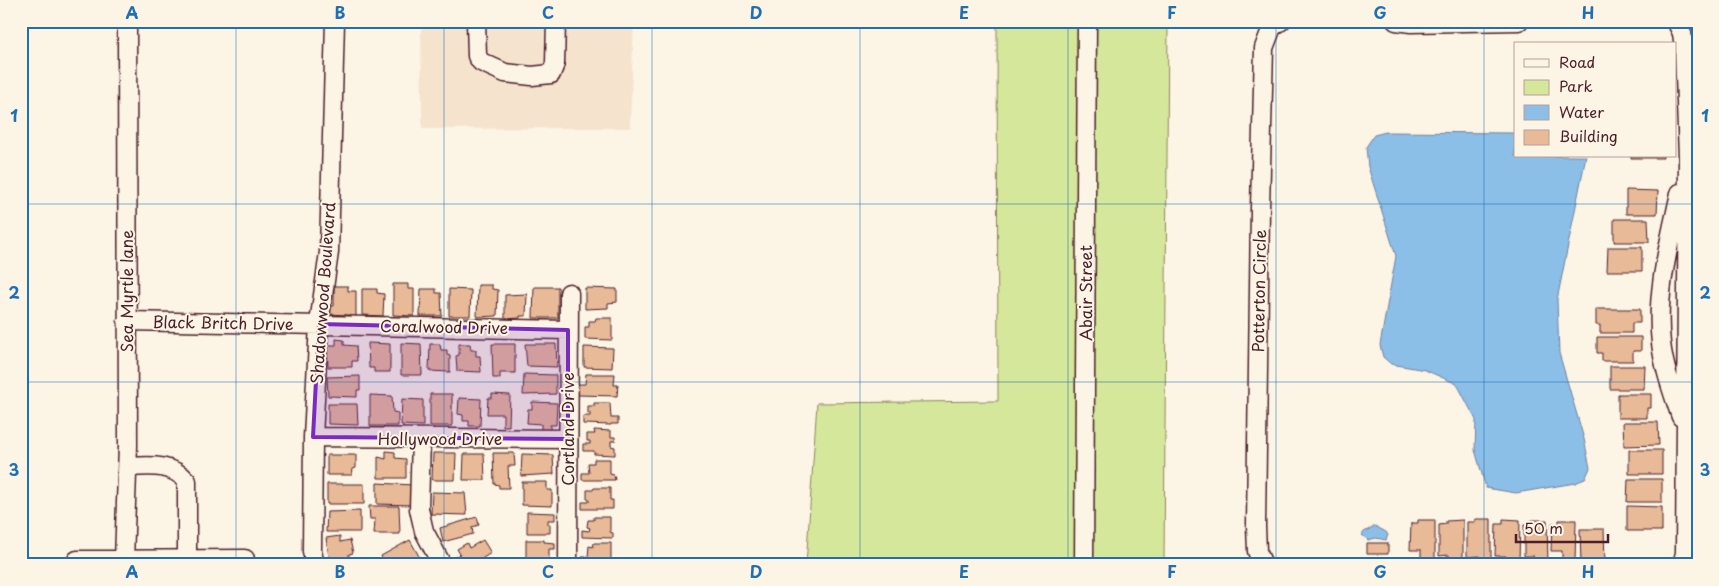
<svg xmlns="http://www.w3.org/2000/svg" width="1719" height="586" font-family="'Playpen Sans',sans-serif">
<rect width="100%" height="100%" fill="#fcf5e5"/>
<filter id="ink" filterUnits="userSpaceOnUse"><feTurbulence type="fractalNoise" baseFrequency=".02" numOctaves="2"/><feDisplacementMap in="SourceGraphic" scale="10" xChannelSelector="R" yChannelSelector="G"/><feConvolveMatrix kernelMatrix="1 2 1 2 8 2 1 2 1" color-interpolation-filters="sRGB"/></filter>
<g filter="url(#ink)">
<path fill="#f6e3ce" d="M421 21H634L630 128 422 129Z"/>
<path fill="#d5e79a" stroke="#908362" d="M997 21H1168L1164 565H806L817 403 998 401Z"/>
<path fill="#8bbfe8" stroke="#717f9c" d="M1386 132 1515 133V156H1586L1557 300 1559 353 1584 439 1590 468 1585 479 1575 483 1516 493 1486 488 1475 450 1476 420 1457 384 1425 370 1391 364 1383 357 1380 345 1396 256 1368 167 1366 147 1374 135Z
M1375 526 1386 532 1388 535 1386 540 1376 538 1368 540 1362 535 1364 532Z"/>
<path fill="#e8ba98" stroke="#4a1f2b" d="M1631 156H1663V158H1631Z
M1626 190 1658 191 1657 214H1626Z
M1614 219H1648L1649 242H1614Z
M1608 247H1642V271H1607Z
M393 284H408V289H414V316L393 315Z
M478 285H492V289L498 290 497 316 477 317Z
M334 286H348V291H356V322H350L349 315 328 314V306H334Z
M534 287H558V318H533Z
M585 288 617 289V302L608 303V308L585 309Z
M362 289H377V293L384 294 383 316 362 315Z
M421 289H436V293H441L442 316H420Z
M449 289 471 290 470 316H449Z
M527 294 526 316H520V318L505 319V295Z
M1596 309H1640V323H1632V333H1600V325H1596Z
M596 318H612V340L585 339V327H589V321H595Z
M1597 337H1641V351H1633V361H1602V353H1597Z
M336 339 344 340V345L356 346 357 361H352V367H328L327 345H336Z
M368 343 390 344V372H374V368H369Z
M401 343 421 344 422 375H401Z
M430 344H440L441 350H447V355L450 356V372L429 371Z
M459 344H470L471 350H476V356H480L481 372 457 371 456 356 459 355Z
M492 344H515V373H500V378H493Z
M525 344H556L557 367 527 366Z
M584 347 613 348 612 368 584 367Z
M1610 366H1645L1644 389H1610Z
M524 374 556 375V394L523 395Z
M586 374H615L614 385H618L617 396 578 395V384H585Z
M360 376V390H357V397L328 396 327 377Z
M430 394H452V426H430Z
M492 394 510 395 509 426H503V414H487L488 398H492Z
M1618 394H1651V408H1647V418H1618Z
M370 395 392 396 393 412 398 413V426H370Z
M459 398 481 399 480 426H469V421H463V415L458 414Z
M402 399 423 400V426L401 425Z
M532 402 557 403 556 425H550V431L541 430V424L527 423 528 409H532Z
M594 403H610L611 418H618V424H611V425L583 424V416H590V413H588V406H594Z
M328 404H357L358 425 328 424Z
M1623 422H1658L1659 445 1624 446Z
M594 430 611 431V437H615V441H611V446L615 447V455L594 454V451H583V444H590V441H587V434H595Z
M1629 450H1662V474H1629Z
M386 451 395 452V458L406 459V478H378V457L386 459Z
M433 453H456L455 480H432Z
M493 453H514L515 466H508L509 488H499V485L494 484Z
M464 454H484L485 480H463Z
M522 454 553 455 554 474 521 476Z
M327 455H356V468L353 469 352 475H327Z
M594 459H610V474L614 475 615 480H582V473H589L588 463H594Z
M1628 479H1662V502H1627Z
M522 482H547V490H552V506L522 505Z
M377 483 413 485V505L377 504Z
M327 484H364V504H327Z
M594 488H610V500H613V509H582V502H589V499H587V490H593Z
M432 492 465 493 467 515 431 514Z
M369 506H399L400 534H374L375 519H370Z
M1627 506 1662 507V531H1627Z
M360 511V532H326L327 512Z
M527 512 555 513V520H548V524H550V533H527Z
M477 517 479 525 472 527 473 534 443 542 440 528Z
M594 517H610V532L613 533V538L582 537V530L589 531 590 528 587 527 588 520H594Z
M1475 519H1491V561H1480V556L1467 557V522H1475Z
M1503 519 1520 520 1519 564H1506V556H1495L1496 524H1503Z
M1418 520H1435V563H1421V550H1410L1411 523H1418Z
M1463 520V564H1449V555L1439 556V525L1446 524V521Z
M1531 520H1547L1548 564H1534V556H1524V525H1531Z
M1559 520H1576L1575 562H1562V551H1551L1552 523 1559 524Z
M1580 529H1604L1605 564H1581Z
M340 536V542L350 540 353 553 349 554V560L330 563 326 538Z
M410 540 420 558 407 565H385L381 556Z
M483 540 491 553 472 565H456L452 559 460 554 457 549 467 543 469 548Z
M526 540H544V542L555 543V549H549V561H544V563H526Z
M594 543H611V564H583L582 557H588L589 546 593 547Z
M1367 543H1388V554H1367Z"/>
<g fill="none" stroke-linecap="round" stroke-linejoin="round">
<defs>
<path id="minor" d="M476 21 477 56 481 62 505 73 532 76 551 74 555 64 556 21
M1396 21 1411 23 1519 21
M1676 21 1682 33 1684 48 1688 157 1685 553 1682 565
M1680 193C1670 241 1655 293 1661 343 1664 369 1673 393 1681 417
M127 321 568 330
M313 437 568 439
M421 439 419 509 424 531 442 565
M128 467C149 466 172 463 187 481V559
M77 560 245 559
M124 560 128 445 127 21
M315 565 312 551 313 437 319 324 329 252 335 21
M568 565 569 293
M1084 565 1087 21
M1263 565 1257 551 1256 526 1260 208 1264 48 1272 27 1281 21"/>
</defs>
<use href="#minor" stroke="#4a1f2b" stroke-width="21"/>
<use href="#minor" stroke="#fcf5e5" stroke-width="18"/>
</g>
</g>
<path fill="#7b2cbf" fill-opacity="0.2" stroke="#7b2cbf" stroke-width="4" stroke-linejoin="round" d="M319 324 568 330V439L313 437Z"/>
<path fill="none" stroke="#1f6fb2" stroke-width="1" stroke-opacity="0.55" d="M236 21V565M444 21V565M652 21V565M860 21V565M1068 21V565M1276 21V565M1484 21V565M21 204H1698M21 382H1698"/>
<g text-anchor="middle" stroke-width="4" stroke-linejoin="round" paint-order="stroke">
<g font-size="16" fill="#4a1f2b" stroke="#fcf5e5">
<text transform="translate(127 291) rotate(-90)" y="6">Sea Myrtle lane</text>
<text transform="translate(1259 291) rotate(-89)" y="6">Potterton Circle</text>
<text transform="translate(323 293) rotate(-86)" y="6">Shadowwood Boulevard</text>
<text transform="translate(1086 293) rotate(-90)" y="6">Abair Street</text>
<text transform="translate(223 323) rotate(1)" y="6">Black Britch Drive</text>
<text transform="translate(444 327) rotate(1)" y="6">Coralwood Drive</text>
<text transform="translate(568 429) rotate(-90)" y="6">Cortland Drive</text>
<text x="440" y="445">Hollywood Drive</text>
</g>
</g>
<rect width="1719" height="586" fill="none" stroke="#fcf5e5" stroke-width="55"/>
<rect x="1514" y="42" width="162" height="115" fill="#fcf5e5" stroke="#b59f9b"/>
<rect x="1524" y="59" width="25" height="8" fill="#fcf5e5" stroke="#b59f9b"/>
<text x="1559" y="68" font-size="15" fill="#4a1f2b">Road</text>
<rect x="1524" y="80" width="25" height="15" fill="#d5e79a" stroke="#b59f9b"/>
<text x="1559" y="92" font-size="15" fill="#4a1f2b">Park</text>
<rect x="1524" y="105" width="25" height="15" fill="#8bbfe8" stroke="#b59f9b"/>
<text x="1559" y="118" font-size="15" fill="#4a1f2b">Water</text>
<rect x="1524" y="130" width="25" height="15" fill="#e8ba98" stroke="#b59f9b"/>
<text x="1559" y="142" font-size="15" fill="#4a1f2b">Building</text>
<path d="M1516 534v8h92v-8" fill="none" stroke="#4a1f2b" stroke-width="2.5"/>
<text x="1524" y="534" font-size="15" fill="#4a1f2b" stroke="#fcf5e5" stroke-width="4" paint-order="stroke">50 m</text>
<rect x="28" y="28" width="1664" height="530" fill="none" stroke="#1f6fb2" stroke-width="2"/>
<g font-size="16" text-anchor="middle" font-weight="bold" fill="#1f6fb2">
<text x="132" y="19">A</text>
<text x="340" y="19">B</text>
<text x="548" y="19">C</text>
<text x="756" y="19">D</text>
<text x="964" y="19">E</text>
<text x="1172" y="19">F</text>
<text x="1380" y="19">G</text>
<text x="1588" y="19">H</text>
<text x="14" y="122">1</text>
<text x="1705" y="122">1</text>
<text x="14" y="299">2</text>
<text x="1705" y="299">2</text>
<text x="14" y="476">3</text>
<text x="1705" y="476">3</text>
<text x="132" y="578">A</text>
<text x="340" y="578">B</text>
<text x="548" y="578">C</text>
<text x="756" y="578">D</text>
<text x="964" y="578">E</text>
<text x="1172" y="578">F</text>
<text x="1380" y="578">G</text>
<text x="1588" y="578">H</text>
</g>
</svg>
